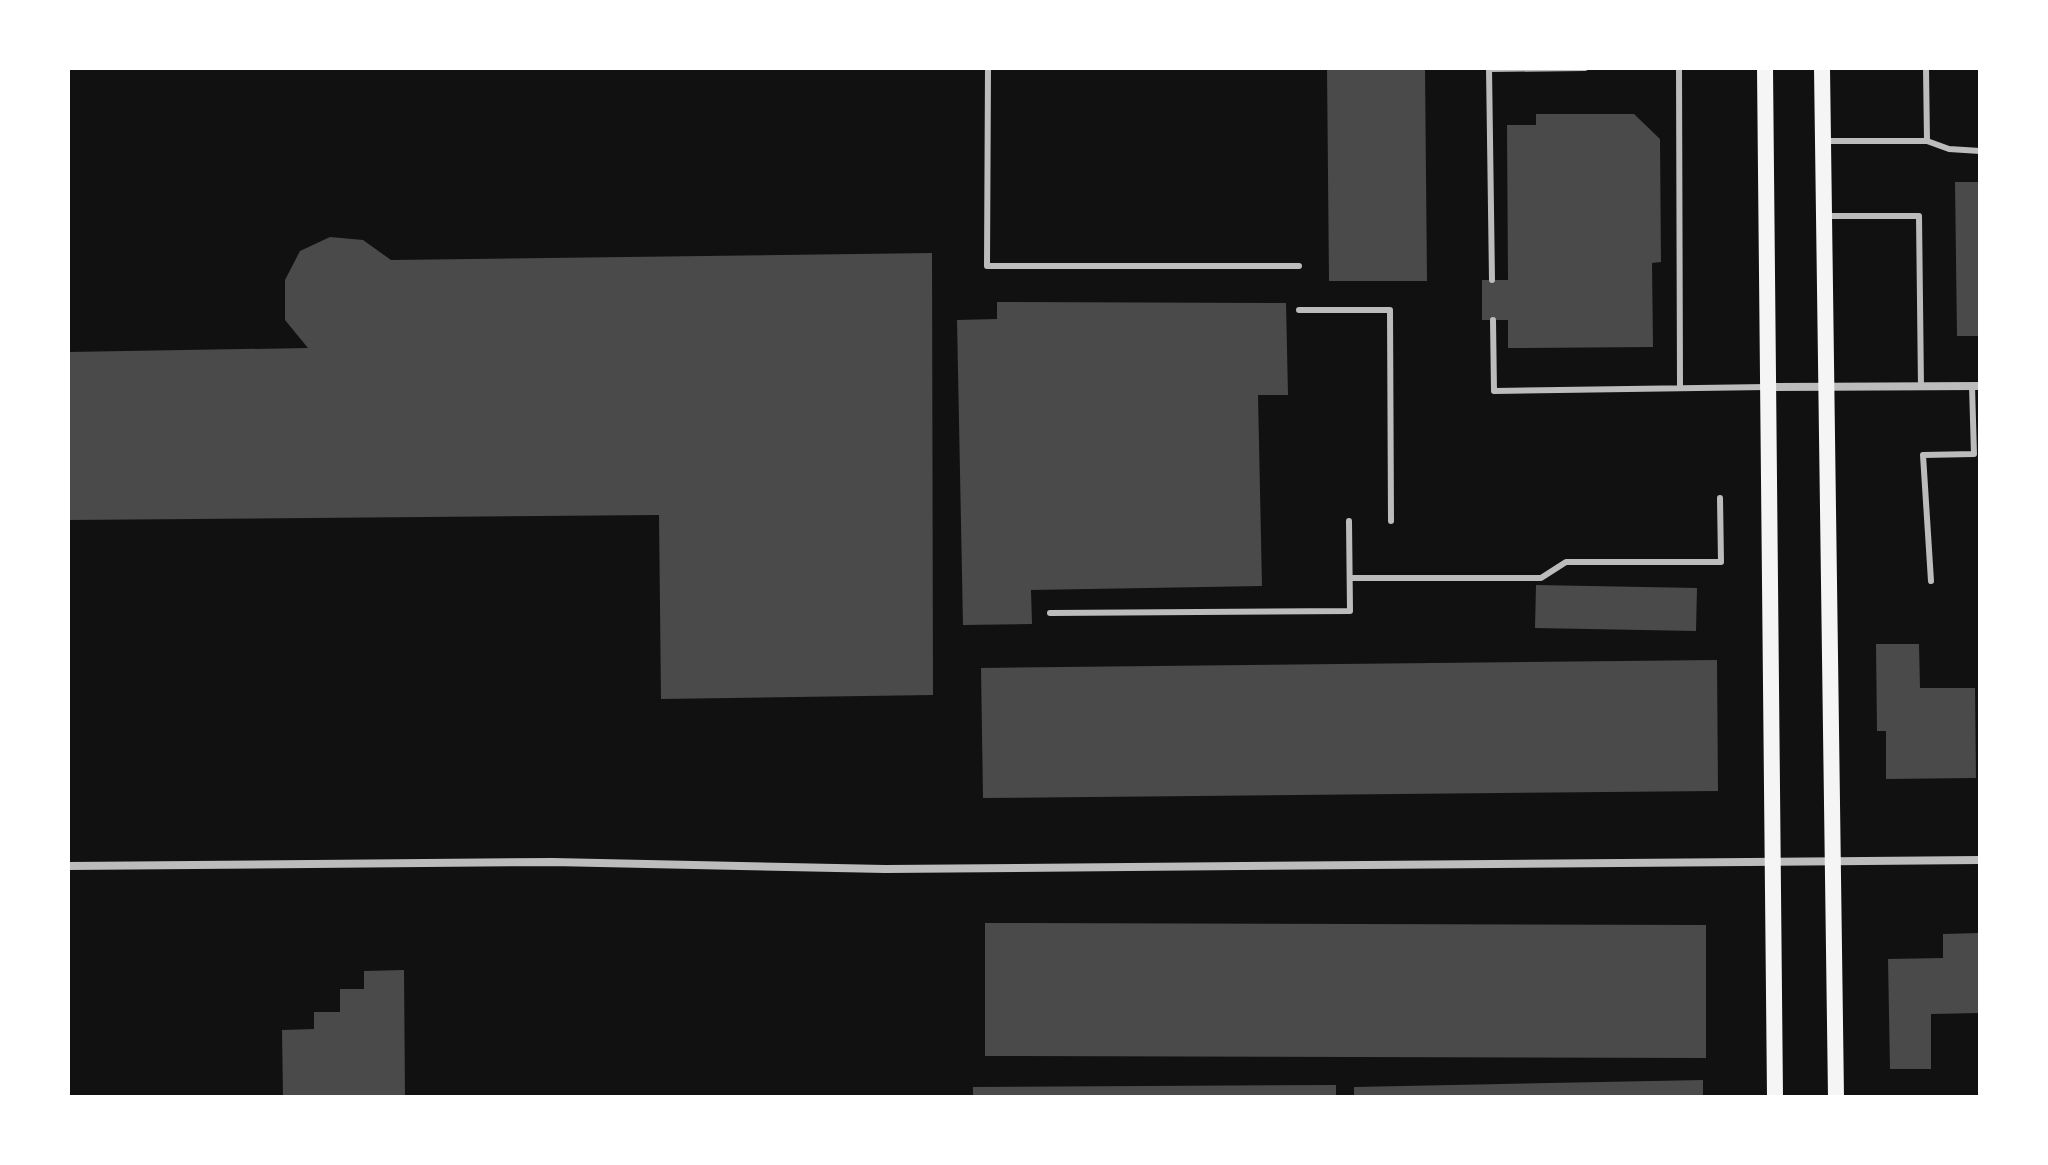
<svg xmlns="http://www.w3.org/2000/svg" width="2048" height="1165" font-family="Figtree,sans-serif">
<rect width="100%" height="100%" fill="#111"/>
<path fill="#4a4a4a" d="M1327 68H1425L1427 281H1329Z
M1536 114H1634L1660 139 1661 262 1652 263 1653 347 1508 348V320H1482V280H1508L1507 125H1536Z
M1955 182H1980V336H1957Z
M330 237 363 240 391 260 932 253 933 695 661 699 659 515 68 520V352L308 348 285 320V280L300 251Z
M997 302 1286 303 1288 395H1258L1262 586 1031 590 1032 624 963 625 957 320 997 319Z
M1536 585 1697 588 1696 631 1535 628Z
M1876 644H1919L1920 688H1975L1976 778 1886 779V731H1877Z
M1717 660 1718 791 983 798 981 668Z
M985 923 1706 925V1058L985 1056Z
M1980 933V1013L1931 1014V1069H1890L1888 959 1943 958V934Z
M404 970 405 1097H283L282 1030 314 1029V1012H340V989H364V971Z
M1703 1080V1097H1354V1087Z
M1336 1085V1097H973V1087Z"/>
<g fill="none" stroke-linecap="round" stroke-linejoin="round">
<path stroke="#bcbcbc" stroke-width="6" d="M988 68 987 266H1299
M1489 68 1492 280
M1679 68 1680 388
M1489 69 1585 68
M1823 141H1927L1926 68
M1927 141 1949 149 1980 151
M1826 216H1919L1921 387
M1299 310H1390L1391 521
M1493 320 1494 391 1767 387
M1350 578H1541L1566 562H1721L1720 498
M1931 581 1923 455 1974 454 1972 386
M1050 613 1350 611 1349 521"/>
<path stroke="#bcbcbc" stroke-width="8" d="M1769 387 1980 386
M68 866 553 862 885 869 1980 860"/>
<path stroke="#f5f5f5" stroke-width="16" d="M1765 68 1775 1097
M1822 68 1836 1097"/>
</g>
<rect width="2048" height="1165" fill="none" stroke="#ffffff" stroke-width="140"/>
</svg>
